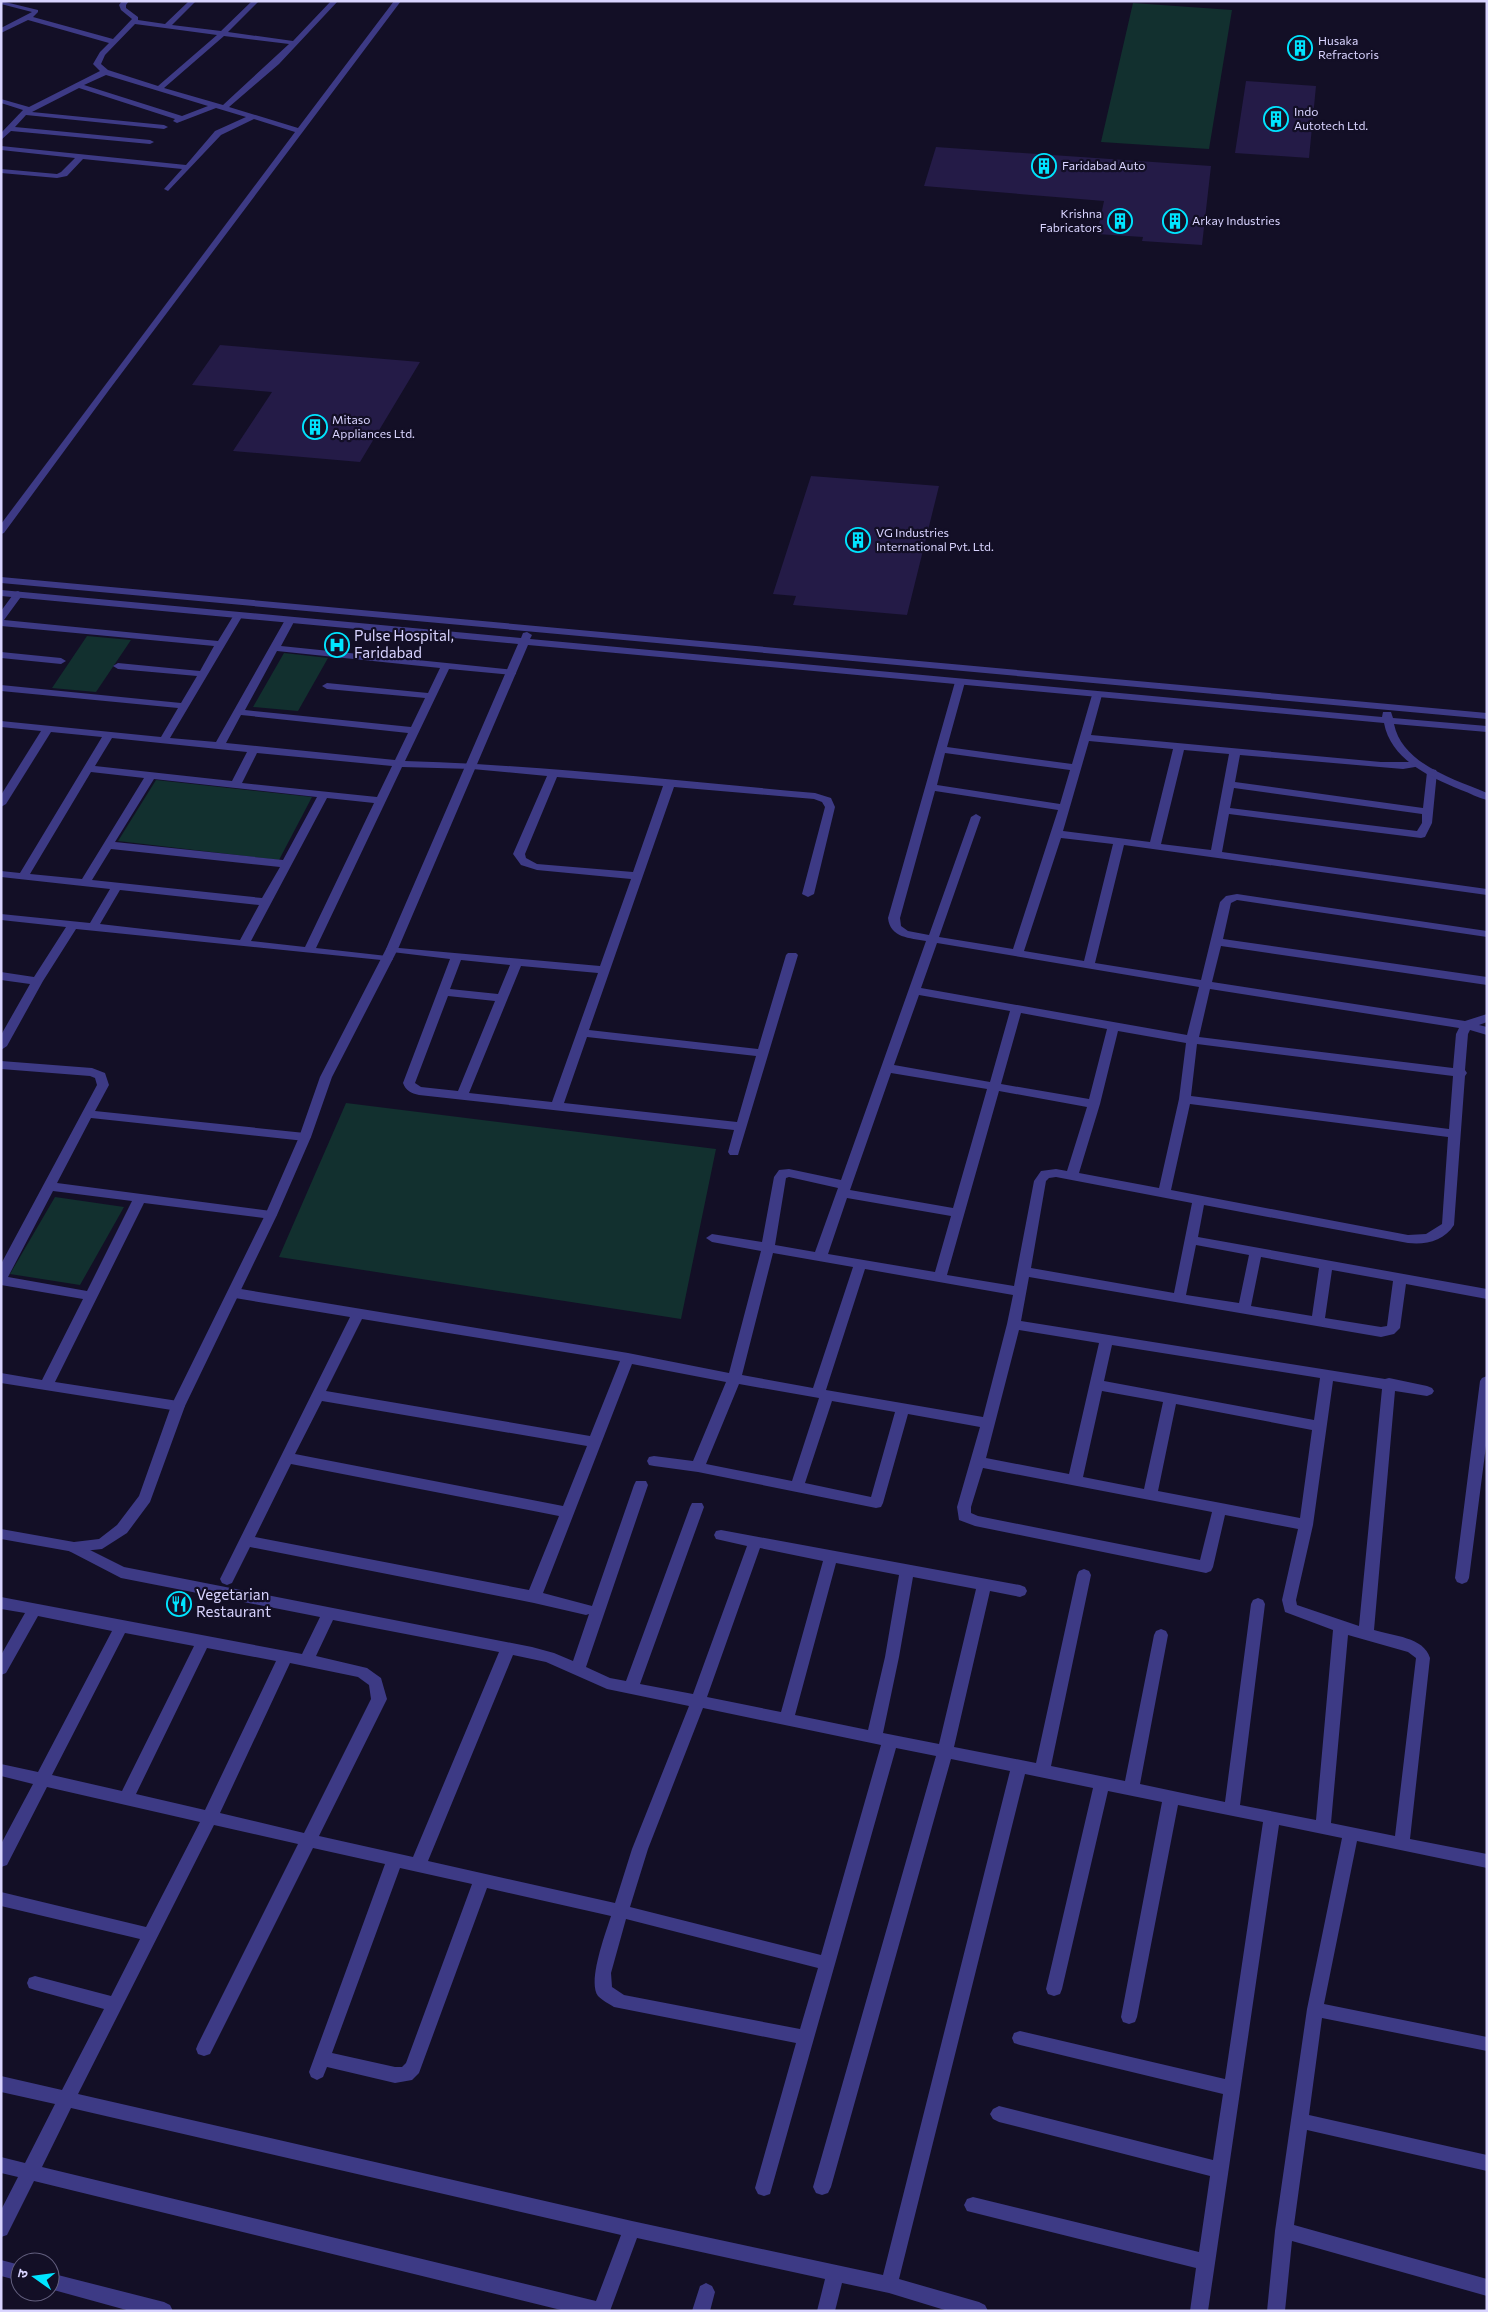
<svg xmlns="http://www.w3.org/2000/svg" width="1488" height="2312" font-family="Commissioner,'Noto Sans Devanagari',sans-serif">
<rect width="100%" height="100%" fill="#130f26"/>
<path fill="#12302f" d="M1133 3 1232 10 1209 149 1101 142Z
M87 636 131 640 96 692 52 688Z
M284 653 328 658 298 711 253 707Z
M156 780 312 797 279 860 118 841Z
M346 1103 716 1149 681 1319 279 1257Z
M55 1197 124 1207 80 1285 10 1274Z"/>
<path fill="#241b47" d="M1246 81 1316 86 1309 158 1235 153Z
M936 147 1211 166 1202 245 1142 241 1143 237 1097 234 1104 201 924 186Z
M220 345 420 362 360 462 233 451 272 392 192 385Z
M811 476 939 486 907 615 793 605 796 596 773 594Z"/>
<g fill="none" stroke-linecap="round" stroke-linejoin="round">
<path fill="#3d3a85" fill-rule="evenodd" d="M1 1 38 10V12L33 17 113 39 132 19 121 10 119 5 122 1H129L126 5V8L138 17V20L165 24 189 1H196L172 25 221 31 252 1H259L228 32 293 41 331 1H338L279 64 229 107 298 128 394 1H401L109 390 4 533 1 534V524L295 132 254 119 221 135 168 191 164 189 182 169 83 159 67 176 57 178 1 173V169L57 174 61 172 75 158 1 150V146L186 165 215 131 246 117 216 108 177 123 173 121 175 119 79 88 32 112 164 125 168 127 164 129 26 115 15 127 150 140 154 142 150 144 11 131 1 140V133L23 110 1 103V99L29 107 100 71 93 64 100 52 109 43 28 20 1 33V28L32 12 1 4ZM135 24 217 35 158 86 108 70 101 64 105 55ZM224 36 289 44 223 105 164 88ZM106 75 208 106 182 116 84 85Z
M18 591 23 594 4 620 218 641 235 613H241L243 615 170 738 216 742 285 620 290 617 295 620 281 646 516 670V674L512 675 449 669 405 761C543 765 678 781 815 793L831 798 835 807 814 894 808 897 802 894 825 807 822 802 814 799 674 787 589 1030 758 1049 786 955 788 953H796L798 955 738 1155H730L728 1152 734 1130 419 1095C411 1093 406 1091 403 1083L450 959 392 952 388 951 386 949 388 947 600 966 631 879 537 870 521 865 513 854 547 776 472 769 402 767 316 948 387 956 393 959 391 961 76 929 43 981 7 1046 1 1050V1035L30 984 1 980V972L34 977 66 927 1 920V914L90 923 110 889 1 877V871L20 873 102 737 51 732 6 804 1 807V795L41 731 1 727V721L161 737 178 708 1 691V685L181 703 197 676 118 669 113 666 118 663 200 671 214 646 1 626V611L15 592ZM277 651 440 668 428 693 327 683 322 686 327 689 425 698 411 727 245 710ZM241 715 408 733 395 760 226 743ZM112 738 247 752 232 781 95 766ZM257 753 392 766 377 797 242 783ZM91 772 144 778 82 879 30 874ZM557 777 663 786 633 872 537 864 526 858 525 854ZM154 779 317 797 283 860 115 842ZM327 798 374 803 305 947 251 941ZM111 849 280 867 262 898 92 880ZM120 890 259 905 240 940 100 924ZM461 960 510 965 498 994 450 989ZM521 966 598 973 552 1102 469 1093ZM448 996 495 1001 458 1091 421 1087 415 1083ZM587 1037 756 1056 737 1122 564 1103Z
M1 652 61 658 66 661 61 664 1 658Z
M960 679 965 682 947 747 1072 764 1092 695 1097 692 1102 695 1091 735 1381 762H1421V766L1403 769 1240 755 1235 782 1423 808 1427 772 1432 769 1436 770 1437 772 1432 823 1425 837 1421 838 1229 814 1222 852 1487 889V895L1124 845 1095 963 1201 980 1220 902 1226 896 1237 894 1487 931V937L1237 900 1231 903 1223 939 1487 977V985L1221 946 1212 982 1465 1021 1487 1014V1022L1479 1025 1487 1027V1035L1470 1030 1468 1034 1465 1070 1467 1073 1465 1076 1454 1225C1444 1241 1426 1245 1408 1243L1204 1205 1198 1237 1487 1289V1299L1406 1284 1400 1328 1394 1334 1381 1337 1029 1277 1021 1321 1385 1379 1389 1378 1427 1386 1432 1388 1434 1391 1432 1394 1427 1396 1395 1391 1374 1630C1393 1636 1424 1637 1430 1658L1410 1839 1487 1854V1868L1357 1841 1324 2004 1487 2037V2051L1322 2018 1309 2115 1487 2155V2171L1307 2130 1294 2225 1487 2279V2296L1292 2241 1285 2311H1267L1275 2231 1307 2009 1342 1838 1279 1825 1208 2311H1190L1196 2268 967 2211 964 2205 967 2199 973 2197 1199 2252 1210 2176 999 2122 993 2119 990 2114 993 2109 999 2106 1213 2160 1223 2094 1020 2045 1014 2043 1012 2038 1014 2033 1020 2031 1225 2079 1263 1822 1178 1805 1137 2017 1135 2022 1129 2024 1123 2022 1121 2017 1162 1802 1108 1791 1062 1989 1060 1994 1054 1996 1048 1994 1046 1989 1093 1788 1025 1774 899 2279 979 2302 985 2305 988 2311H948L889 2293 842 2283 835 2311H817L825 2279 637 2238 610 2311H565L34 2181 7 2235 1 2237V2210L18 2177 1 2173V2157L25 2163 55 2104 1 2092V2076L62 2090 104 2009 35 1990 29 1988 27 1983 29 1978 35 1976 111 1996 140 1939 1 1906V1892L146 1927 200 1822 47 1787 7 1865 1 1867V1844L33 1784 1 1776V1764L38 1772 112 1631 38 1616 6 1673 1 1675V1655L25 1613 1 1609V1597L302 1654 320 1617 121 1578 69 1551 67 1547 69 1543 74 1542 124 1567 532 1647 554 1653 573 1661 589 1614 586 1615 534 1603 250 1547 232 1583 227 1585 222 1583 220 1579 350 1317 235 1298 228 1293 235 1288 628 1353 729 1373 761 1251 712 1242 706 1238 712 1234 762 1242 774 1177 779 1170 789 1169 841 1180 926 941C910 938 890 938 888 918L955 682ZM1089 741 1173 749 1150 842 1063 831ZM1184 750 1229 754 1211 850 1161 844ZM945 753 1070 770 1060 804 937 785ZM1234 788 1422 814V823L1417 831 1230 808ZM935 791 1058 810 1013 949 939 937 981 817 976 814 971 817 929 935 908 931 901 926 900 918ZM1061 838 1113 844 1084 961 1024 951ZM937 943 1199 987 1187 1035 921 988ZM1210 989 1459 1028 1456 1034 1453 1068 1199 1037ZM919 995 1010 1011 990 1082 894 1065ZM1021 1013 1107 1029 1089 1099 1001 1084ZM1118 1031 1186 1043 1179 1099 1159 1188 1079 1173 1100 1104ZM1197 1044 1453 1076 1449 1129 1191 1096ZM891 1073 987 1089 953 1208 850 1190ZM999 1091 1087 1107 1067 1171 1056 1169 1041 1171 1034 1181 1014 1286 947 1275ZM1190 1104 1448 1137 1442 1224 1426 1234 1408 1235 1171 1190ZM789 1177 838 1188 815 1252 775 1245 786 1178ZM1056 1177 1192 1203 1174 1293 1031 1268 1046 1181 1049 1178ZM847 1198 951 1216 935 1272 828 1254ZM1196 1245 1249 1255 1239 1303 1186 1295ZM773 1253 853 1267 813 1388 742 1375ZM1261 1257 1319 1268 1312 1316 1251 1306ZM865 1269 1013 1295 1007 1324 983 1417 826 1390ZM1332 1270 1393 1281 1387 1326 1381 1327 1325 1318ZM362 1319 620 1361 590 1436 326 1391ZM1019 1330 1099 1343 1069 1474 986 1458ZM1112 1345 1320 1378 1314 1420 1104 1381ZM632 1364 726 1382 693 1461 654 1456 649 1457 647 1461 649 1465 654 1466 698 1472 876 1508 881 1507 883 1503 908 1414 980 1427 957 1507 959 1520 975 1526 1206 1573 1211 1571 1213 1567 1225 1515 1298 1529 1282 1600 1285 1612 1333 1630 1316 1820 1240 1805 1265 1604 1263 1600 1258 1598 1253 1600 1251 1604 1225 1802 1140 1784 1168 1635 1166 1631 1161 1629 1156 1631 1154 1635 1125 1781 1051 1766 1091 1575 1089 1571 1084 1569 1079 1571 1077 1575 1036 1763 954 1747 990 1591 1020 1597 1025 1595 1027 1591 1025 1587 1020 1585 721 1530 716 1531 714 1535 716 1539 747 1546 693 1694 640 1684 704 1507 702 1503H692L690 1507 626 1681 610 1678 586 1667 648 1485 646 1481H636L634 1485 592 1606 543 1593ZM1333 1381 1382 1389 1359 1626 1297 1605 1296 1600 1313 1525ZM739 1384 819 1398 792 1481 706 1464ZM1102 1391 1163 1402 1144 1489 1083 1477ZM322 1401 587 1446 563 1506 295 1454ZM832 1401 895 1412 871 1497 805 1483ZM1176 1404 1312 1430 1300 1518 1158 1491ZM291 1464 559 1516 529 1590 255 1537ZM983 1468 1212 1512 1200 1560 978 1516 971 1513V1507ZM760 1548 823 1561 781 1712 707 1697ZM836 1563 899 1575 885 1657 868 1730 795 1715ZM913 1577 976 1589 939 1744 883 1733 899 1657ZM333 1620 499 1652 413 1857 319 1836 387 1699 381 1678 367 1668 316 1656ZM125 1633 194 1646 122 1791 52 1775ZM1348 1635 1408 1652 1416 1658 1395 1836 1331 1823ZM207 1648 276 1661 205 1810 136 1794ZM513 1655 546 1662 607 1689 689 1706 632 1849 615 1903 428 1861ZM290 1663 358 1677 369 1685 371 1699 304 1833 220 1813ZM703 1708 881 1745 821 1955 630 1907 648 1849ZM896 1748 936 1756 813 2187 816 2193 822 2195 828 2193 831 2187 951 1759 1010 1771 883 2275 632 2221 78 2094 214 1825 298 1844 198 2044 196 2049 198 2054 204 2056 210 2054 313 1848 385 1864 309 2072 311 2077 317 2080 323 2077 327 2067 395 2083 412 2080 419 2073 487 1888 611 1916C606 1932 587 1982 598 1996 602 2000 609 2004 614 2007L796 2043 755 2188 758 2194 764 2196 770 2194ZM400 1868 472 1884 406 2063 402 2067H395L332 2053ZM626 1919 818 1968 800 2029 624 1995 612 1987 611 1973ZM71 2108 621 2235 596 2301 42 2167Z
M1 1061 92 1068 105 1073 109 1085 95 1111 305 1133 311 1137 305 1141 91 1118 57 1183 271 1211 277 1215 271 1219 144 1203 55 1382 178 1401 183 1403 185 1406 183 1409 178 1411 1 1383V1373L42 1380 83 1299 1 1285V1264L97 1085 95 1078 90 1076 1 1069ZM53 1191 132 1201 87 1291 8 1277Z
M1487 1376V1438L1469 1578 1467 1582 1462 1584 1457 1582 1455 1578 1480 1381 1482 1378Z
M1 2260 20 2265V2281L1 2276Z
M50 2273 164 2302 170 2305 173 2311H130L50 2289Z
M706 2283 712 2286 715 2292 710 2311H692L700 2286Z"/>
<path fill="#3d3a85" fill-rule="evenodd" d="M1 577 1487 713V719L1 583Z
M1 590 521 638 523 633 527 632 532 635 530 639 1382 717 1383 712H1391L1393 718 1487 726V732L1394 724C1402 764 1454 779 1487 793V800C1478 798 1470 793 1461 790 1430 777 1391 760 1384 723L528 645 398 949 332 1077 311 1137 277 1215 185 1406 150 1502 127 1533 102 1549 74 1552 1 1539V1529L74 1542 99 1539 117 1525 139 1496 171 1406 265 1215 299 1137 320 1077 386 949 518 644 1 596Z"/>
</g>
<defs>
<symbol id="building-ring" viewBox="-11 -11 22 22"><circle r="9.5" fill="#130f26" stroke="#00e5ff" stroke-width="1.5"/><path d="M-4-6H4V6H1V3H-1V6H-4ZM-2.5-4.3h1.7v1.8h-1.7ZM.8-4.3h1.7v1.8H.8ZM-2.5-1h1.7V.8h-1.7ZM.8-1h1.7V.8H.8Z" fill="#00e5ff"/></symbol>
<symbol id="hospital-ring" viewBox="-11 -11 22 22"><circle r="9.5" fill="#130f26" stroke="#00e5ff" stroke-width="1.5"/><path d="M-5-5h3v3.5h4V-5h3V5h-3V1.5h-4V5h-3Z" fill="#00e5ff"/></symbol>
<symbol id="restaurant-ring" viewBox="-11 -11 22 22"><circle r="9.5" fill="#130f26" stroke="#00e5ff" stroke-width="1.5"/><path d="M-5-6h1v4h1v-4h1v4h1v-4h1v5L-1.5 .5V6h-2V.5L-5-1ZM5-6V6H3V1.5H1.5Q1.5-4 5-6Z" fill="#00e5ff"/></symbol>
</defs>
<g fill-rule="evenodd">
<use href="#building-ring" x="1286" y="34" width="28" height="28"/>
<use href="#building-ring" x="1262" y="105" width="28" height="28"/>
<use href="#building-ring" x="1030" y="152" width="28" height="28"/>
<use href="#building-ring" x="1106" y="207" width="28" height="28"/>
<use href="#building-ring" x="1161" y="207" width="28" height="28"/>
<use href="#building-ring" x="301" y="413" width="28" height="28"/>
<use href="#building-ring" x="844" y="526" width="28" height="28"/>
<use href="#hospital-ring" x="323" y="631" width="28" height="28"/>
<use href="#restaurant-ring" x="165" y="1590" width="28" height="28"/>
</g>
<g text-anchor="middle" stroke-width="4.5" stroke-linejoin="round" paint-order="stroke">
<g font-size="12" fill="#d9d4ff" stroke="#130f26" text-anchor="start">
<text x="1318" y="45">Husaka<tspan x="1318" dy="14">Refractoris</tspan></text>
<text x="1294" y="116">Indo<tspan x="1294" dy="14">Autotech Ltd.</tspan></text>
<text x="1062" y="170">Faridabad Auto</text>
<text x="1102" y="218" text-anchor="end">Krishna<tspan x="1102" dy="14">Fabricators</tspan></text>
<text x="1192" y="225">Arkay Industries</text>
<text x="332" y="424">Mitaso<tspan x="332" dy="14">Appliances Ltd.</tspan></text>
<text x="876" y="537">VG Industries<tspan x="876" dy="14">International Pvt. Ltd.</tspan></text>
</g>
<g font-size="15" fill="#d9d4ff" stroke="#130f26" text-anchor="start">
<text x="354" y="641">Pulse Hospital,<tspan x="354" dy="17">Faridabad</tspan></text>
<text x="196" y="1600">Vegetarian<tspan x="196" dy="17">Restaurant</tspan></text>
</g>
</g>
<rect width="1488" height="2312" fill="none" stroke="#d9d4ff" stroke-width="5"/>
<g transform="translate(35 2277) rotate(284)"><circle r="24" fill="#130f26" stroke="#625e7d"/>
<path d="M0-4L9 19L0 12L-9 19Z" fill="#00e5ff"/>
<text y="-8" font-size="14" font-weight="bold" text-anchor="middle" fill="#d9d4ff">उ</text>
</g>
</svg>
